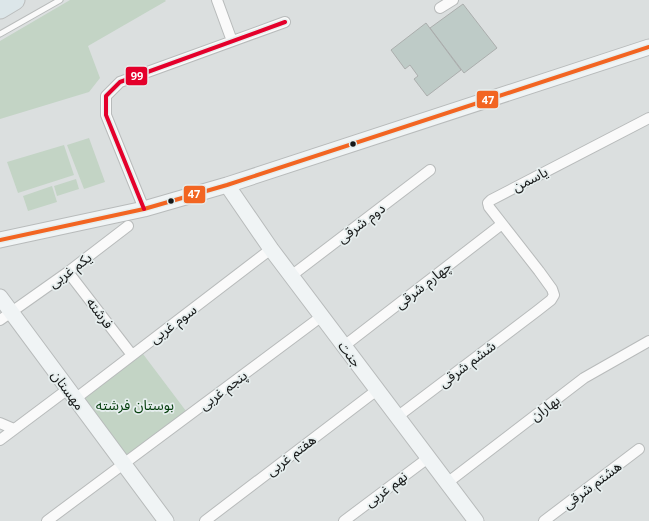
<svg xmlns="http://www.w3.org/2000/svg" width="649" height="521" font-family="'Noto Sans','Noto Sans Arabic',sans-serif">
<rect width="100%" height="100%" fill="#dbdfdf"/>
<path fill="#c3d4c5" d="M70 0H165L166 1 88 46 100 78 89 92 0 119V41Z
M89 138 105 182 84 189 67 145Z
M64 145 74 175 18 193 7 162Z
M76 179 79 189 57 196 54 186Z
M52 186 57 202 28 211 23 196Z
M143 354 186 411 127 456 84 398Z"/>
<path fill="#becbc7" stroke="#abaead" d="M463 4 497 48 464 73 430 28Z
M426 23 461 70 427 96 414 79 418 76 410 65 405 69 391 50Z"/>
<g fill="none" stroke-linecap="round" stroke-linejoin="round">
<defs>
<path id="lane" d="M0 34 60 0"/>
<path id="street" d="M217 0 232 41
M440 8 453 0
M144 209 106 115V96L120 82 285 22
M68 272 132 355
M291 276 430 170
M0 320 68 272 128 226
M344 346 502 224
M75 399 271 249
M397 417 537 311 551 300 554 295 552 289 539 271 489 207 488 203 491 200 649 118
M0 423 14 429
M0 440 68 389
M447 483 584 378 649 341
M47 521 322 316
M205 521 377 390
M344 521 428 458
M544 521 639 449"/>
<path id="secondary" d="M227 185 271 249 476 521
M0 240 144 209 227 185 649 47
M0 297 166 521"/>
<path id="highway" d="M0 9 15 0"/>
</defs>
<use href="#lane" stroke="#b8bbbb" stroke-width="7"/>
<use href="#street" stroke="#b8bbbb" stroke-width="12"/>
<use href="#secondary" stroke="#b8bbbb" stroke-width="17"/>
<use href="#highway" stroke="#bbbdbd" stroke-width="21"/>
<use href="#lane" stroke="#fafafa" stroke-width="5"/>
<use href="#street" stroke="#fafafa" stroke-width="10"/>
<use href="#secondary" stroke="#f0f4f5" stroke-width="15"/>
<use href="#highway" stroke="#dce6e9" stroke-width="19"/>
<defs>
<path id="bus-1" d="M0 240 144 209 227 185 649 47"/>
<path id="bus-2" d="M144 209 106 115V96L120 82 285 22"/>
</defs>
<use href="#bus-1" stroke="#e6eeee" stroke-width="7"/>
<use href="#bus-2" stroke="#e6eeee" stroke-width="7"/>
<use href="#bus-1" stroke="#f26522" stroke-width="4"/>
<use href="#bus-2" stroke="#e4002b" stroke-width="4"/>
</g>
<g fill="#161818" stroke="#e6eeee" stroke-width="1.5">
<circle cx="353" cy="144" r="3.5"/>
<circle cx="171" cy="201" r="3.5"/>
</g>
<g text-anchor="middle" stroke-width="3.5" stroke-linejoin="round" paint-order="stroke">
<g font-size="14" fill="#161818" stroke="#e6eeee">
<text transform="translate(530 179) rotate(-27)" y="5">یاسمن</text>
<text transform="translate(361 223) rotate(-37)" y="5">دوم شرقی</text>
<text transform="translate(70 270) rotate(-36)" y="5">یکم غربی</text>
<text transform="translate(423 285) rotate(-38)" y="5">چهارم شرقی</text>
<text transform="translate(100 313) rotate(53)" y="5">فرشته</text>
<text transform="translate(173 324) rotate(-37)" y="5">سوم غربی</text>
<text transform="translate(350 354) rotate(53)" y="5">جنت</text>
<text transform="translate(467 364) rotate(-37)" y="5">ششم شرقی</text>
<text transform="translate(68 390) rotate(54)" y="5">مهستان</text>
<text transform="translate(223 390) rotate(-37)" y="5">پنجم غربی</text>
<text transform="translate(545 408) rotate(-37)" y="5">بهاران</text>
<text transform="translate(291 455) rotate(-37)" y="5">هفتم غربی</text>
<text transform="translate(592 485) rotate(-37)" y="5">هشتم شرقی</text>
<text transform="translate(386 489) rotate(-37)" y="5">نهم غربی</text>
</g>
<g font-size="14" fill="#033d0b" stroke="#e6eeee">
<text x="135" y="410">بوستان فرشته</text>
</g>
</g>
<g stroke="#e6eeee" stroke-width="1.5">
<rect x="125" y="66" width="23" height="20" rx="4" fill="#e4002b"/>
<rect x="476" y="90" width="23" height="19" rx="4" fill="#f26522"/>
<rect x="183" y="185" width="23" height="19" rx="4" fill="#f26522"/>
</g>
<g font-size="11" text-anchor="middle" font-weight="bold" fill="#fff">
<text x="137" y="80">99</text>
<text x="488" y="104">47</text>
<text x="194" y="198">47</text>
</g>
</svg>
